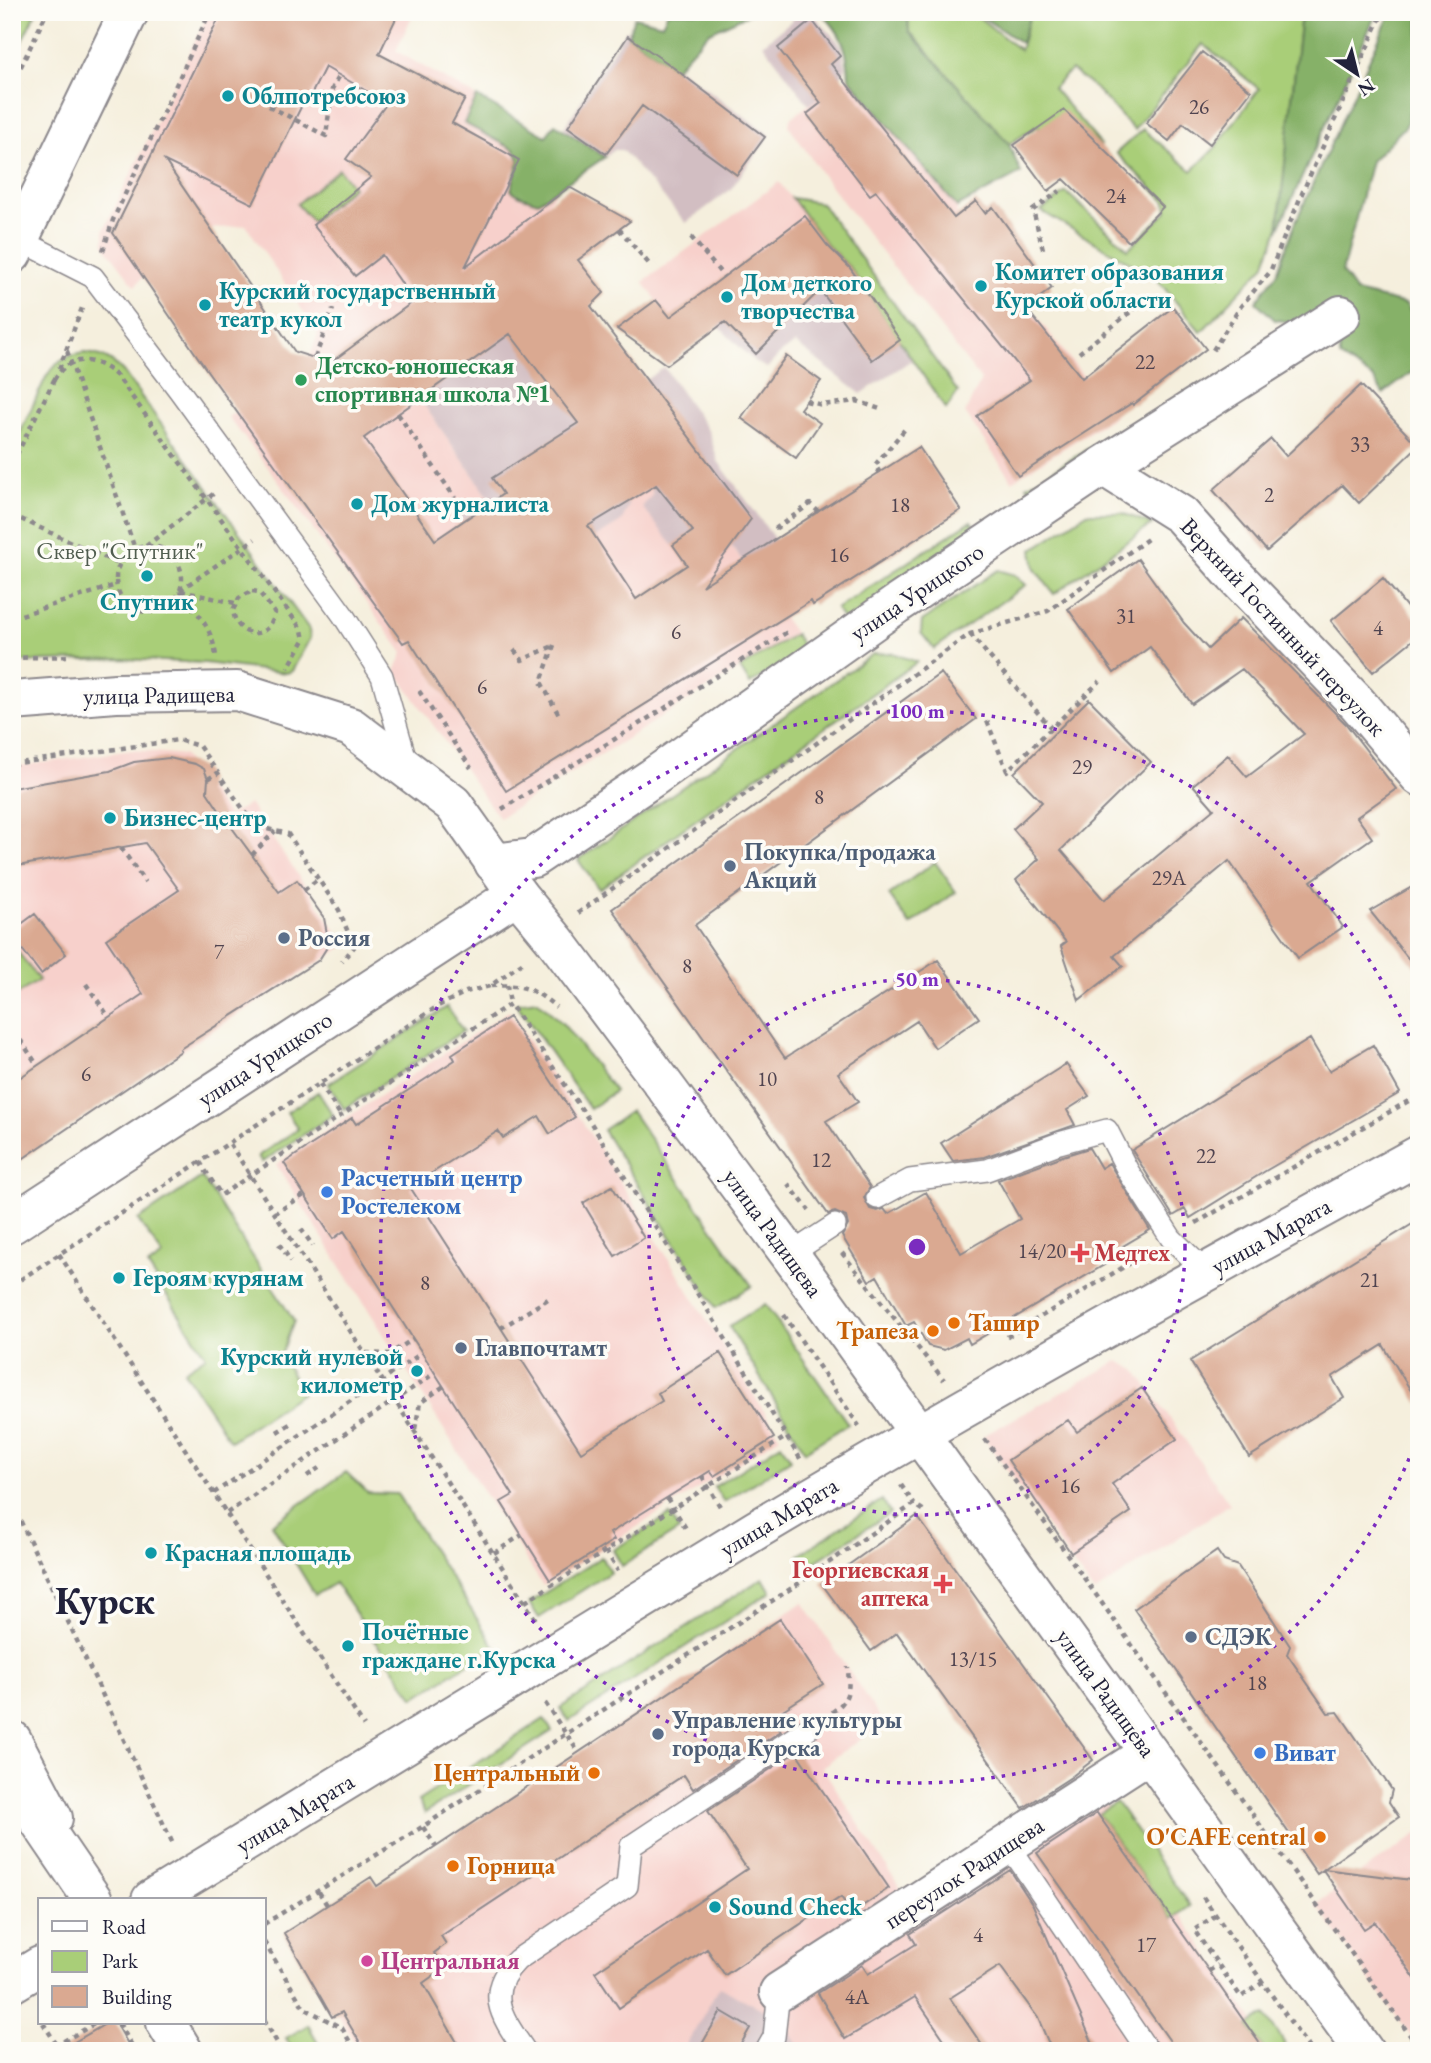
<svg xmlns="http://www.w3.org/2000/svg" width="1431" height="2063" font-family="'EB Garamond',serif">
<rect width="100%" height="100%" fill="#fdfcf7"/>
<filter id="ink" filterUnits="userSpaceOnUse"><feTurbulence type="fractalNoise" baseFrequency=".0143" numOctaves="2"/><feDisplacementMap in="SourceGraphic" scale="14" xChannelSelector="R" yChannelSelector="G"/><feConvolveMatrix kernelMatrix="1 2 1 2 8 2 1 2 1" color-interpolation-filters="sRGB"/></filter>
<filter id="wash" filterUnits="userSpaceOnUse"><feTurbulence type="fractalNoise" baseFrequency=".00686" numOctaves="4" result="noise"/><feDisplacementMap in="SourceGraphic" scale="28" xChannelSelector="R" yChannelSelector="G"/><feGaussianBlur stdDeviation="1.57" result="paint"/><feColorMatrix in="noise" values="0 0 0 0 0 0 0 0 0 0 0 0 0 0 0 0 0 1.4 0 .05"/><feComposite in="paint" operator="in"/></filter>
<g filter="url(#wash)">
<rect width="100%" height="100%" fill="#f5efdd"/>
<path fill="#f7d0cb" d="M209 12H414L396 51 477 97 465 123 515 150 562 184 548 203 400 371 488 496 460 516 614 481 644 478 653 495 711 518 795 634 499 818 395 671 403 653 267 466 228 417 310 357 318 334 246 225 211 229 144 276 135 286 104 245V230Z
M849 78 957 207V216L1115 416 1012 481 965 413 981 380 829 184 789 126 790 119 839 81Z
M779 182 827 245 691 346 643 282Z
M133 750 183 755 228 816 249 804 346 945 12 1160V767Z
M509 1011 589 1132 780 1437 543 1586 276 1164Z
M1118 1361 1136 1370 1230 1504 1094 1593 983 1436Z
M803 1602 883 1722 822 1767 913 1908 1096 1790 1274 2051H360L294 1943Z
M1419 1833V2048L1316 1904Z"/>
<path fill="#d2bec2" d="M802 12H811L841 45 846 67 839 81 809 105 763 44Z
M626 30 770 135 730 190 686 223 622 150H614L605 157 564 128Z
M827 245 850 268 913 359 861 394 795 343 779 355 767 368 755 362 718 326Z
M517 286 609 408 664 367 709 432 718 461 781 548 755 578 711 518 673 545 642 507 653 494 644 478 614 481 629 505 621 522 483 606 471 534 460 516 488 496 400 371Z
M719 1987 780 2018 802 2051H683Z"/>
<path fill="#a9ce78" stroke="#66785a" stroke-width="2" d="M18 12H36L12 61V24Z
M908 12H972L1020 50 1031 12H1305L1300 23 1278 230 1264 266 1201 332 1156 278 1041 211 1066 192 1128 249 1167 211 1166 202 1116 153 1143 129 1192 171 1214 149 1259 89 1203 44 1134 130 1096 89 1071 70 1053 88 1101 145 1075 173 1038 126 1009 144 909 31Z
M339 169 353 187 312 221 297 204Z
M792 198 821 203 958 392 946 409 850 268 827 245Z
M84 353C100 354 110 359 122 370L309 629 310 638 292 671 287 673 205 663 123 659 12 662V450L47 375 57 364 69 356Z
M1119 430 1128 442 1039 500 1027 486Z
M1087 513H1122L1152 524 1054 594 1035 569 1032 550Z
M971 521 981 536 847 624 836 609Z
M998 570 1015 575 1026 585 934 649 921 633 922 621Z
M795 634 805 650 750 684 740 668Z
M892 653 917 662 599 889 578 860 873 654Z
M935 862 956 892 910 925 889 895Z
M12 944 39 980 12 998Z
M537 1000 564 1025 615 1091 590 1109 516 1003Z
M447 1007 463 1031 344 1109 328 1084Z
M318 1092 333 1115 262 1162 258 1156 298 1129 287 1112Z
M631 1111 752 1286 716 1308 603 1130Z
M202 1177 294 1321 281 1355 302 1393 230 1441 184 1371 206 1356 148 1266 163 1256 138 1220Z
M765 1304 848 1424 805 1451 729 1326Z
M781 1444 791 1459 724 1502 714 1487Z
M346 1472 368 1493 397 1494 495 1647 414 1698 335 1583 315 1595 272 1524Z
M882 1500 890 1513 807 1567 799 1555Z
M670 1515 679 1530 622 1566 613 1550Z
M601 1557 611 1572 539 1618 529 1603Z
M763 1578 771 1592 569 1721 560 1708Z
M544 1719 552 1731 425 1813 418 1801Z
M1116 1802 1190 1906 1172 1919 1098 1814Z
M1265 2015 1290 2051H1265L1248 2026Z
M308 2025 323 2051H294L286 2038Z"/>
<path fill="#86b168" stroke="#546a52" stroke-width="2" d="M668 12H753L708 33 675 69 628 36 634 17 662 24Z
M821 12H907L909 31 1009 144 1021 173 957 207 849 78C848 49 842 33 821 12Z
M975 12H1031L1021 43Z
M1305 12H1377L1278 230 1300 23Z
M1391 12H1419V71L1406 126 1371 161 1342 272 1356 292 1406 304 1419 325V367L1383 394 1373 378 1340 357 1339 328 1275 320 1256 302 1277 273 1296 221Z
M477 97 546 136 555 124 605 157 538 202 520 196 511 190 519 160 515 150 464 123Z"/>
<g id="blocks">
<path fill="#daa991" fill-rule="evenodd" d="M222 12H399L379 54 465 99 452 123 519 160 465 267 569 187 630 221 578 260 604 293 591 306 751 519 702 586 919 447 961 510 813 605 811 601 506 791 409 640 403 643 206 369 113 233ZM325 67 387 103 346 159 371 177 313 225 355 276 382 255 414 301 330 363 295 352 165 161 253 204 304 101 307 103ZM510 334 578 423 492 478 503 494 435 540 364 438ZM656 485 693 531 673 545 687 565 636 599 588 526Z
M812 20 840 56 831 64 954 218 976 201 985 213 993 207 1052 288 1026 308 1082 378 1173 307 1206 349 1133 405 1132 403 1018 476 977 416 1030 380 876 191 870 195 807 114 821 103 778 48Z
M628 36 666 62 765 137 737 175 642 106 606 154 568 127Z
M1202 52 1251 91 1210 144 1183 123 1169 141 1146 123Z
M1064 110 1163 207 1129 242 1064 179 1048 191 1014 145Z
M805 216 827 245 850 268 900 340 872 360 820 290 756 354 725 322 667 365 617 329 656 300 670 317Z
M786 356 821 381 800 409 820 423 796 458 741 418Z
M1361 385 1418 446 1359 503 1342 485 1267 551 1213 490 1271 439 1286 456Z
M1138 559 1184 623 1208 649 1241 618 1346 724 1396 789 1357 817 1372 838 1311 881 1343 927 1298 958 1229 861 1114 956 1123 966 1079 1000 1061 946 1066 942 1016 880 1039 859 1013 829 1042 802 1014 773 1089 699 1151 762 1061 850 1104 900 1214 809 1193 785 1228 755 1247 777 1304 734 1242 669 1192 704 1150 647 1114 673 1068 609Z
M1383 578 1419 622V635L1373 672 1331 621Z
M941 673 976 719 695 925 785 1058 938 960 979 1018 935 1048 917 1021 838 1073 858 1102 826 1121 870 1187 864 1198 870 1209 877 1211 884 1209 888 1214 926 1192 961 1253 1020 1219 998 1180 1063 1156 1089 1148 1101 1168 1109 1163 1150 1230 1118 1249 1121 1255 970 1344 967 1338 944 1350 928 1346 914 1322 906 1326 877 1276 869 1281 842 1236 848 1225 846 1217 835 1212 828 1214 612 909Z
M169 758 195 764 204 769 208 779 207 792 219 810 279 892 297 880 324 918 329 944 319 960 180 1049 181 1051 12 1166V1083L143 994 106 939 179 890 145 843 12 867V788L110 771 134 762Z
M1419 883V972L1370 911Z
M35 914 66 954 41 974 12 936V931Z
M509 1017 575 1117 550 1134 539 1116 503 1138 498 1131 410 1187 581 1452 662 1401 658 1393 720 1353 774 1438 714 1476 710 1471 610 1533 614 1540 550 1580 501 1502 513 1495 435 1373 344 1231 333 1239 284 1163 352 1118 356 1124 455 1060 452 1054Z
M1310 1039 1329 1071 1373 1045 1400 1093 1267 1170 1190 1218 1185 1209 1173 1216 1132 1150Z
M1066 1064 1089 1096 1067 1110 1075 1125 984 1157 953 1161 941 1143Z
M612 1186 644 1238 615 1256 583 1203Z
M1419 1220V1404L1383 1345 1332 1377 1344 1398 1249 1457 1190 1361Z
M1142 1388 1177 1439 1112 1484 1131 1512 1071 1553 1008 1460 1068 1420 1077 1432Z
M917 1516 1093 1760 1071 1777 1023 1808 897 1633 871 1651 822 1584Z
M1217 1551 1224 1561 1238 1566 1290 1646 1287 1654 1328 1713 1338 1712 1392 1790 1389 1802 1399 1817 1324 1869 1419 1881V1984L1375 1922 1364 1929 1323 1870 1317 1874 1134 1609Z
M780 1619 823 1684 772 1717 781 1731 693 1789 684 1775 441 1936 446 1944 434 1953 444 1968 423 1983 462 2051H365L342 2012 332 2017 284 1933 371 1877 377 1886Z
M796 1752 889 1888 852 1913 841 1897 725 1975 707 1949 619 2008 595 1972 747 1869 708 1811Z
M1097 1813 1209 1971 1265 2051H1177L1037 1853Z
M1010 1870 1033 1905 1096 2051H1052L1038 2018 1000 1966 950 1998 986 2051H952L915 1997 845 2039 818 1993 862 1965 868 1974 916 1944 910 1934Z
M721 2011 750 2028 737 2051H698Z
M107 2023H116L132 2051H59Z"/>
</g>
</g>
<g filter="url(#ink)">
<use href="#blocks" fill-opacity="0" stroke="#8c888c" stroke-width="2"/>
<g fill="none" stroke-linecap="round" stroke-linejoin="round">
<defs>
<path id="lane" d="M20 240 93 277 179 390 343 615 382 676 408 767
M877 1198 910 1180 987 1170 1059 1143 1107 1130 1128 1171 1171 1238 1206 1272
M789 1255 835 1225
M1008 1844 1148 2051
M525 2051C503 2018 483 1994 517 1960L627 1886 631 1846 809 1728
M766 2051 774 2037 779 1992"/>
<path id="street" d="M1103 466 1181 515 1235 576 1357 703 1419 776
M494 863 533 858 652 778 897 604 1103 466 1341 315
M779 1992 1149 1753"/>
<path id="secondary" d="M12 1224 517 894
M12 1740 53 1818
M151 1900C354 1778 554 1652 756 1530 974 1400 1196 1277 1419 1155
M12 1983 40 1966"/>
<path id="primary" d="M12 254 129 12
M12 701 116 693 237 691 351 727 453 804 517 894 555 940 658 1077 799 1267 1364 2051
M12 1781 93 1900
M166 2023 183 2051"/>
</defs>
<use href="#lane" stroke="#8c888c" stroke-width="24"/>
<use href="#street" stroke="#8c888c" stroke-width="42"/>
<use href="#secondary" stroke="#8c888c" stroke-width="42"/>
<use href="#primary" stroke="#8c888c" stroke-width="42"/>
<path stroke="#8c888c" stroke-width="4.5" stroke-dasharray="5 5" stroke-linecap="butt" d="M12 85 47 12
M269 106 326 136 332 89 340 75
M619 229 650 265
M691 237 724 277
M1043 249 1033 210 1060 191
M103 251 113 220 210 12
M380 294 406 298 410 296
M1213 350 1241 306 1270 272 1303 191 1383 12
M67 351 135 549
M1079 353 1143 302
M315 358 333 309
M59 369 82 308
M54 380C69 353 96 357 117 376L302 630 304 640 288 668
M806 401 822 405 857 401 880 409
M398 414 455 498
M12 464 54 380
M880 473 875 465 905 429
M12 515 119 564
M775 529 810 504 819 512
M146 546 217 491
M116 579a33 33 0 1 1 66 0a33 33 0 1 1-66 0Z
M180 590 255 539
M180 590C197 613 212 627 216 656
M181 591 235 603
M252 591 259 592 275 613C269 642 236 639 233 610L239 598Z
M12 618 116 585
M970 634 1051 728
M554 645 541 682 560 717
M514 650 522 660 553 646
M12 658 70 656
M419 691 471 768
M987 721 1007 771 1100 681
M12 764 178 740 199 746 255 826 288 834 339 910 354 947 342 961
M208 779 218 773
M502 809 789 631
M121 848 145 882
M252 855 275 831
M304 890 318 879
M578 913 970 634 1048 611 1149 538
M86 984 109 1017
M507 985 510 1004
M491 986C522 984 533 988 556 1007
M15 1032 38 1066
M320 1084 341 1116
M230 1144 536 1620
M200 1162 221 1195 510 1004 591 1123 801 1460
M788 1184 809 1210
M274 1214 304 1195
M1196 1223 1419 1095
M301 1229 313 1246
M279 1244 291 1261
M842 1253 944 1380
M59 1254 364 1726
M12 1285 438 1006 466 992 490 986 526 960
M784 1315 859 1426
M501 1328 548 1299
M1007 1337 1147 1253
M366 1353 390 1354 413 1339
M415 1429 420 1403 444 1386
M277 1432 290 1424
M985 1439 1419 2048
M307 1476 319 1468
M702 1476 721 1508
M901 1485 914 1504
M214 1493 422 1353
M667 1498 687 1530
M12 1503 173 1844
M227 1513 435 1373
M606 1551 618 1571
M494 1553 522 1535
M525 1602 786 1437
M545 1703 579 1753
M832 1712C851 1699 849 1688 848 1667
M423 1827 436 1847
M319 1892 327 1905
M1203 1897 1311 2051
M1216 1915 1194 1930 1241 1997 1264 1982
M264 1924 422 1827 792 1588 914 1504 926 1512
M264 1942 304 2008 342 2028 355 2051
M1209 1971 1218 1965
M264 2020 282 2051
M43 2023 57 2045
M119 2023 135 2051
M46 2051 96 2023"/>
<use href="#lane" stroke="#fff" stroke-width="21"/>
<use href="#street" stroke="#fff" stroke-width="38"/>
<use href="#secondary" stroke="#fff" stroke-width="38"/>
<use href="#primary" stroke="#fff" stroke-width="38"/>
</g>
</g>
<g fill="none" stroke="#7b2cbf" stroke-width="3.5" stroke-dasharray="3.5 7">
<circle cx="917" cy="1247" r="268"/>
<path d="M1417 1439A536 536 0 1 1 1417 1055"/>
</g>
<g fill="#0f9aa8" stroke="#fdfcf7" stroke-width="2.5">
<circle cx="228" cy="96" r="7"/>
<circle cx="981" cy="286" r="7"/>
<circle cx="727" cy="297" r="7"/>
<circle cx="205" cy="305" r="7"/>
<circle cx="357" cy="504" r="7"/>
<circle cx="147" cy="576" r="7"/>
<circle cx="110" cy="818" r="7"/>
<circle cx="119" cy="1278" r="7"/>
<circle cx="417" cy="1371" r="7"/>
<circle cx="151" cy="1553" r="7"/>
<circle cx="348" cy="1646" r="7"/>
<circle cx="715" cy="1907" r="7"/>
</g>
<circle fill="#2e9e5b" stroke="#fdfcf7" stroke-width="2.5" cx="301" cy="380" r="7"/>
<g fill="#5c6f8a" stroke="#fdfcf7" stroke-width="2.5">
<circle cx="730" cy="866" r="7"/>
<circle cx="284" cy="938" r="7"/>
<circle cx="461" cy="1348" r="7"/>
<circle cx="1191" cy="1637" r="7"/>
<circle cx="658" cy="1734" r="7"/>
</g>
<g fill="#3f7fe0" stroke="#fdfcf7" stroke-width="2.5">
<circle cx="327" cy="1192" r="7"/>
<circle cx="1260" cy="1753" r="7"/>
</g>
<g fill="#e0444e" stroke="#fdfcf7" stroke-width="2.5">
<path d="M1076.5 1242.5h7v7h7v7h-7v7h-7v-7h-7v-7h7z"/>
<path d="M939.5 1573.5h7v7h7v7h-7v7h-7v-7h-7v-7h7z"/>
</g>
<g fill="#e8710a" stroke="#fdfcf7" stroke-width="2.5">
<circle cx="954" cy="1323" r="7"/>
<circle cx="933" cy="1331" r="7"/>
<circle cx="594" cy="1773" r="7"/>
<circle cx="1320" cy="1837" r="7"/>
<circle cx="453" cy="1866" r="7"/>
</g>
<circle fill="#d1479c" stroke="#fdfcf7" stroke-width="2.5" cx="367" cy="1961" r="7"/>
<g text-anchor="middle" stroke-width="7" stroke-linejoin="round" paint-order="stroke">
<g font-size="21" fill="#504450">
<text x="1199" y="114">26</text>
<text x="1116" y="203">24</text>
<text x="1145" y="369">22</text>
<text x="1360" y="451">33</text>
<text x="1269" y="502">2</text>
<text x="900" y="512">18</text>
<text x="839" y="562">16</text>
<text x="1126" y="623">31</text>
<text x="1378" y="635">4</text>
<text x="676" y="639">6</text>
<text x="482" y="694">6</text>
<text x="1082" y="774">29</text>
<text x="819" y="804">8</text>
<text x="1169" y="885">29А</text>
<text x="219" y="959">7</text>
<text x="687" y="973">8</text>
<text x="86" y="1081">6</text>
<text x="767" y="1086">10</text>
<text x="1206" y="1163">22</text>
<text x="821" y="1167">12</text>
<text x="1042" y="1258">14/20</text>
<text x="1370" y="1287">21</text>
<text x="425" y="1290">8</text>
<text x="1070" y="1493">16</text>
<text x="973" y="1666">13/15</text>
<text x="1257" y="1690">18</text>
<text x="978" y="1942">4</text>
<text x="1146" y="1952">17</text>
<text x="857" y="2004">4А</text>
</g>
<g font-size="24" font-weight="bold" fill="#0d838f" stroke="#fdfcf7" text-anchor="start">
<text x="242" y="104">Облпотребсоюз</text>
<text x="995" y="280">Комитет образования<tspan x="995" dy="28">Курской области</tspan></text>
<text x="741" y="291">Дом деткого<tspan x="741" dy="28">творчества</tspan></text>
<text x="219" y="299">Курский государственный<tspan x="219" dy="28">театр кукол</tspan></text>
<text x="371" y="512">Дом журналиста</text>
<text x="147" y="610" text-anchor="middle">Спутник</text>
<text x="124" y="826">Бизнес-центр</text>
<text x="133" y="1286">Героям курянам</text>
<text x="403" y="1365" text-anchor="end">Курский нулевой<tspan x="403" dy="28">километр</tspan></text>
<text x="165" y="1561">Красная площадь</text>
<text x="362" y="1640">Почётные<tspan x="362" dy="28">граждане г.Курска</tspan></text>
<text x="729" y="1915">Sound Check</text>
</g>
<g font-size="24" font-weight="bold" fill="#27864d" stroke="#fdfcf7" text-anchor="start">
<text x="315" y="374">Детско-юношеская<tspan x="315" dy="28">спортивная школа №1</tspan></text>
</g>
<g font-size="24" fill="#515e50" stroke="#fdfcf7">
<text x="120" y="559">Сквер "Спутник"</text>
</g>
<g font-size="24" fill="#22223b" stroke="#fdfcf7">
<text transform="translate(917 592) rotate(-34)" y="8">улица Урицкого</text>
<text transform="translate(1283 627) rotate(47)" y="8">Верхний Гостинный переулок</text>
<text transform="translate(159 695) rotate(-1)" y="8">улица Радищева</text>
<text transform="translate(265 1059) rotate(-33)" y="8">улица Урицкого</text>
<text transform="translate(773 1233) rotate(54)" y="8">улица Радищева</text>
<text transform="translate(1271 1236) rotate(-29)" y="8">улица Марата</text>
<text transform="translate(779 1517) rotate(-31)" y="8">улица Марата</text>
<text transform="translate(1106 1693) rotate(54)" y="8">улица Радищева</text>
<text transform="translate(295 1813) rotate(-31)" y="8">улица Марата</text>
<text transform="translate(964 1873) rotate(-33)" y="8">переулок Радищева</text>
</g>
<g font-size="24" font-weight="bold" fill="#4e5e75" stroke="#fdfcf7" text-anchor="start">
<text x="744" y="860">Покупка/продажа<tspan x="744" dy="28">Акций</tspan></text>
<text x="298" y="946">Россия</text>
<text x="475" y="1356">Главпочтамт</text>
<text x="1205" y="1645">СДЭК</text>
<text x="672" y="1728">Управление культуры<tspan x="672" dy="28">города Курска</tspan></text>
</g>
<g font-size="24" font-weight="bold" fill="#366cbe" stroke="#fdfcf7" text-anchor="start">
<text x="341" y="1186">Расчетный центр<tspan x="341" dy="28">Ростелеком</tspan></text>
<text x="1274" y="1761">Виват</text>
</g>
<g font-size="24" font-weight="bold" fill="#be3a42" stroke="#fdfcf7" text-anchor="start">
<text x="1094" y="1261">Медтех</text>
<text x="929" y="1578" text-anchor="end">Георгиевская<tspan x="929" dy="28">аптека</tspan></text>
</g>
<g font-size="24" font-weight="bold" fill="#c56008" stroke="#fdfcf7" text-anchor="end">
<text x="968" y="1331" text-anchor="start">Ташир</text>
<text x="919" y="1339">Трапеза</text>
<text x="580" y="1781">Центральный</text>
<text x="1306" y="1845">O'CAFE central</text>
<text x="467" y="1874" text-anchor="start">Горница</text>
</g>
<g font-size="24" font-weight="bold" fill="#b23c85" stroke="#fdfcf7" text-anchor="start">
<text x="381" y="1969">Центральная</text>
</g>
<g font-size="38" font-weight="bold" fill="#22223b" stroke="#fdfcf7">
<text x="105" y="1614">Курск</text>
</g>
</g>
<circle cx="917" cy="1247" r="10" fill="#7b2cbf" stroke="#fdfcf7" stroke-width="3.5"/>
<g font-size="21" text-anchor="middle" font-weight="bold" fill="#7b2cbf" stroke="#fdfcf7" stroke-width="7" stroke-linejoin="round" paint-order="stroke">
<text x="917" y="718">100 m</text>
<text x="917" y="986">50 m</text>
</g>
<rect width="1431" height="2063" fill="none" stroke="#fdfcf7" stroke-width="42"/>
<rect x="38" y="1898" width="228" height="126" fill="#fdfcf7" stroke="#a5a5ac" stroke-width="2"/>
<rect x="52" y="1921" width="35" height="10" fill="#ffffff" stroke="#a5a5ac" stroke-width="2"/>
<text x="102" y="1934" font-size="21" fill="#22223b">Road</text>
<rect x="52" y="1951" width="35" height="21" fill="#a9ce78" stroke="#a5a5ac" stroke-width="2"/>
<text x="102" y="1968" font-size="21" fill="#22223b">Park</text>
<rect x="52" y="1986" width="35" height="21" fill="#daa991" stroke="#a5a5ac" stroke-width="2"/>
<text x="102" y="2004" font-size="21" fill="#22223b">Building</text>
<g transform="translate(1357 74) rotate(145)" stroke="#fdfcf7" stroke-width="5" paint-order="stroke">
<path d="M0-5L12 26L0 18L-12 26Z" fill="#22223b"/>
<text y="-10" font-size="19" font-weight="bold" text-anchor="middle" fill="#22223b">N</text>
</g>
</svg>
